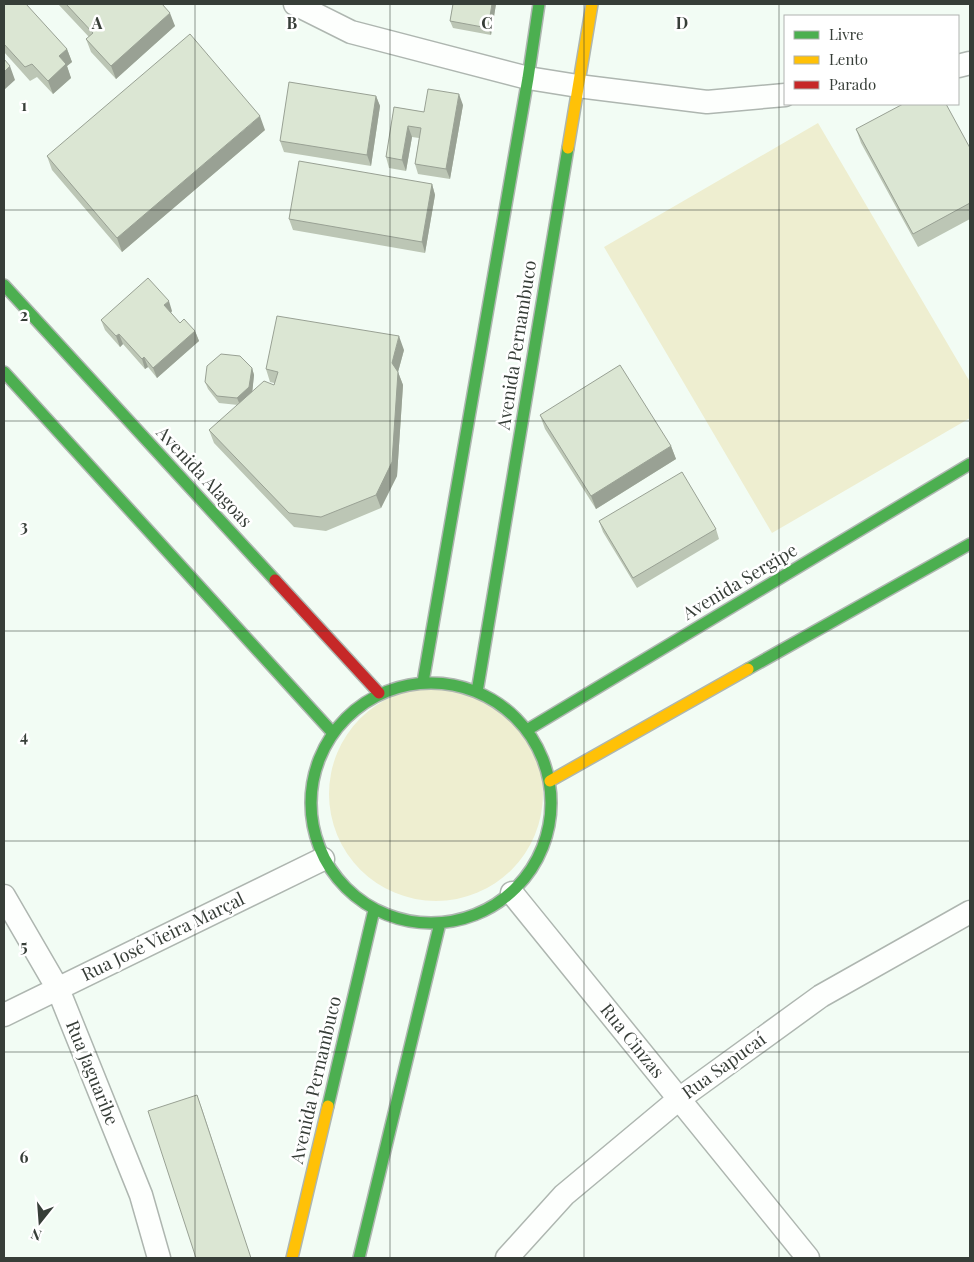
<svg xmlns="http://www.w3.org/2000/svg" width="974" height="1262" font-family="'Playfair Display',serif">
<rect width="100%" height="100%" fill="#f2fcf4"/>
<path fill="#eeeed0" d="M818 123 970 382V418L772 533 604 247Z
M329 794a107 107 0 1 1 214 0a107 107 0 1 1-214 0Z"/>
<g fill="none" stroke-linecap="round" stroke-linejoin="round">
<defs>
<path id="street" d="M295 4 351 32 528 78 578 86 707 102 785 95
M958 66 970 63
M512 893 808 1258
M4 896 58 989 141 1195 159 1258
M4 1015 323 859
M507 1258 564 1195 679 1099 821 996 970 912"/>
<path id="fast" d="M4 285 275 580
M4 372 332 732
M748 669 970 544
M423 682 528 78 539 4
M311 803a120 120 0 1 1 240 0a120 120 0 1 1-240 0Z
M477 692 568 148
M527 730 970 464
M328 1106 374 910
M359 1258 440 923"/>
<path id="slow" d="M568 148 592 4
M550 781 748 669
M292 1258 328 1106"/>
<path id="jam" d="M275 580 379 693"/>
</defs>
<use href="#street" stroke="#aeb6b0" stroke-width="25"/>
<use href="#fast" stroke="#aeb6b0" stroke-width="14"/>
<use href="#slow" stroke="#aeb6b0" stroke-width="14"/>
<use href="#jam" stroke="#aeb6b0" stroke-width="14"/>
<use href="#street" stroke="#fdfffd" stroke-width="22"/>
<use href="#fast" stroke="#4caf50" stroke-width="11"/>
<use href="#slow" stroke="#ffc107" stroke-width="11"/>
<use href="#jam" stroke="#c62828" stroke-width="11"/>
</g>
<path fill="#bcc6b5" d="M4 4 67 49 72 62 67 66 71 78 53 94 37 77 30 81 4 52Z
M58 4H162L175 26 116 79 91 52 86 39 89 37Z
M453 4H496L491 35 453 28 450 21Z
M376 96 380 106 371 166 284 152 280 141Z
M463 105 450 179 418 174 415 164 419 138 412 137 406 171 389 168 386 157 394 107 424 112Z
M856 129 970 148V219L918 247 861 143Z
M265 130 122 252 52 170 47 156Z
M432 184 435 195 425 253 293 230 289 219Z
M172 311 171 313 180 323 195 331 199 341 157 378 148 367 145 369 123 344 120 347 105 330 101 320Z
M404 350 398 372 403 385 397 476 381 508 326 531 294 527 214 443 209 430 238 405 219 403 208 389 205 382 252 368 254 375 252 392 274 385V383L270 382 266 369Z
M540 415 671 446 676 459 596 509 545 429Z
M599 521 716 529 719 539 637 588 603 532Z"/>
<path fill="#99a194" d="M492 4H496L491 35 488 28Z
M170 13 175 26 116 79 111 66Z
M67 49 72 62 67 66 71 78 53 94 48 81 59 56Z
M10 66 15 80 4 90V72Z
M459 94 463 105 450 179 446 169Z
M376 96 380 106 371 166 367 155Z
M260 116 265 130 122 252 117 238Z
M408 126 412 137 406 171 402 160Z
M432 184 435 195 425 253 422 242Z
M169 301 172 311 168 316 164 305Z
M195 331 199 341 157 378 153 368Z
M119 334 123 344 120 347 116 336Z
M399 336 404 350 398 372 403 385 397 476 381 508 376 495 392 363Z
M144 357 148 367 145 369 142 359Z
M252 368 254 375 252 395 240 405 237 398Z
M671 446 676 459 596 509 591 496Z
M197 1095 202 1109 251 1258Z"/>
<path fill="#dbe6d3" stroke="#99a194" d="M4 4H26L67 49 59 56 66 64 48 81 32 64 25 67 4 44Z
M66 4H162L170 13 111 66 86 39 93 33Z
M453 4H492L488 28 450 21Z
M190 34 260 116 117 238 47 156Z
M4 59 10 66 4 72Z
M289 82 376 96 367 155 280 141Z
M428 89 459 94 446 169 415 164 421 128 408 126 402 160 386 157 394 107 424 112Z
M903 104H946L970 148V203L913 234 856 129Z
M299 161 432 184 422 242 289 219Z
M148 278 169 301 164 305 180 323 184 319 195 331 153 368 144 357 142 359 119 334 116 336 101 320Z
M277 316 399 336 392 363 398 372 392 462 376 495 321 517 289 513 209 430 264 381 274 385 278 372 266 369Z
M221 354 240 356 252 368 249 387 237 398 217 396 205 382 207 366Z
M620 365 671 446 591 496 540 415Z
M682 472 716 529 633 578 599 521Z
M197 1095 251 1258H196L148 1111Z"/>
<path fill="none" stroke="#373e38" stroke-width="1" stroke-opacity="0.55" d="M195 4V1258M390 4V1258M584 4V1258M779 4V1258M4 210H970M4 421H970M4 631H970M4 841H970M4 1052H970"/>
<g text-anchor="middle" stroke-width="5" stroke-linejoin="round" paint-order="stroke">
<g font-size="18" fill="#373e38" stroke="#fff">
<text transform="translate(517 345) rotate(-81)" y="6">Avenida Pernambuco</text>
<text transform="translate(204 477) rotate(47)" y="6">Avenida Alagoas</text>
<text transform="translate(740 582) rotate(-31)" y="6">Avenida Sergipe</text>
<text transform="translate(163 937) rotate(-26)" y="6">Rua José Vieira Marçal</text>
<text transform="translate(632 1041) rotate(51)" y="6">Rua Cinzas</text>
<text transform="translate(724 1066) rotate(-36)" y="6">Rua Sapucaí</text>
<text transform="translate(92 1073) rotate(68)" y="6">Rua Jaguaribe</text>
<text transform="translate(316 1080) rotate(-77)" y="6">Avenida Pernambuco</text>
</g>
</g>
<g font-size="16" text-anchor="middle" font-weight="bold" fill="#373e38" stroke="#fff" stroke-width="5" stroke-linejoin="round" paint-order="stroke">
<text x="97" y="29">A</text>
<text x="292" y="29">B</text>
<text x="487" y="29">C</text>
<text x="682" y="29">D</text>
<text x="24" y="111">1</text>
<text x="24" y="321">2</text>
<text x="24" y="532">3</text>
<text x="24" y="742">4</text>
<text x="24" y="952">5</text>
<text x="24" y="1163">6</text>
</g>
<rect width="974" height="1262" fill="none" stroke="#373e38" stroke-width="10"/>
<rect x="784" y="15" width="175" height="90" fill="#ffffff" stroke="#afb2af"/>
<rect x="794" y="31" width="25" height="8" fill="#4caf50" stroke="#afb2af"/>
<text x="829" y="40" font-size="15" fill="#373e38">Livre</text>
<rect x="794" y="56" width="25" height="8" fill="#ffc107" stroke="#afb2af"/>
<text x="829" y="65" font-size="15" fill="#373e38">Lento</text>
<rect x="794" y="81" width="25" height="8" fill="#c62828" stroke="#afb2af"/>
<text x="829" y="90" font-size="15" fill="#373e38">Parado</text>
<g transform="translate(40 1222) rotate(197)" stroke="#ffffff" stroke-width="4" paint-order="stroke">
<path d="M0-4L9 19L0 12L-9 19Z" fill="#373e38"/>
<text y="-8" font-size="14" font-weight="bold" text-anchor="middle" fill="#373e38">N</text>
</g>
</svg>
